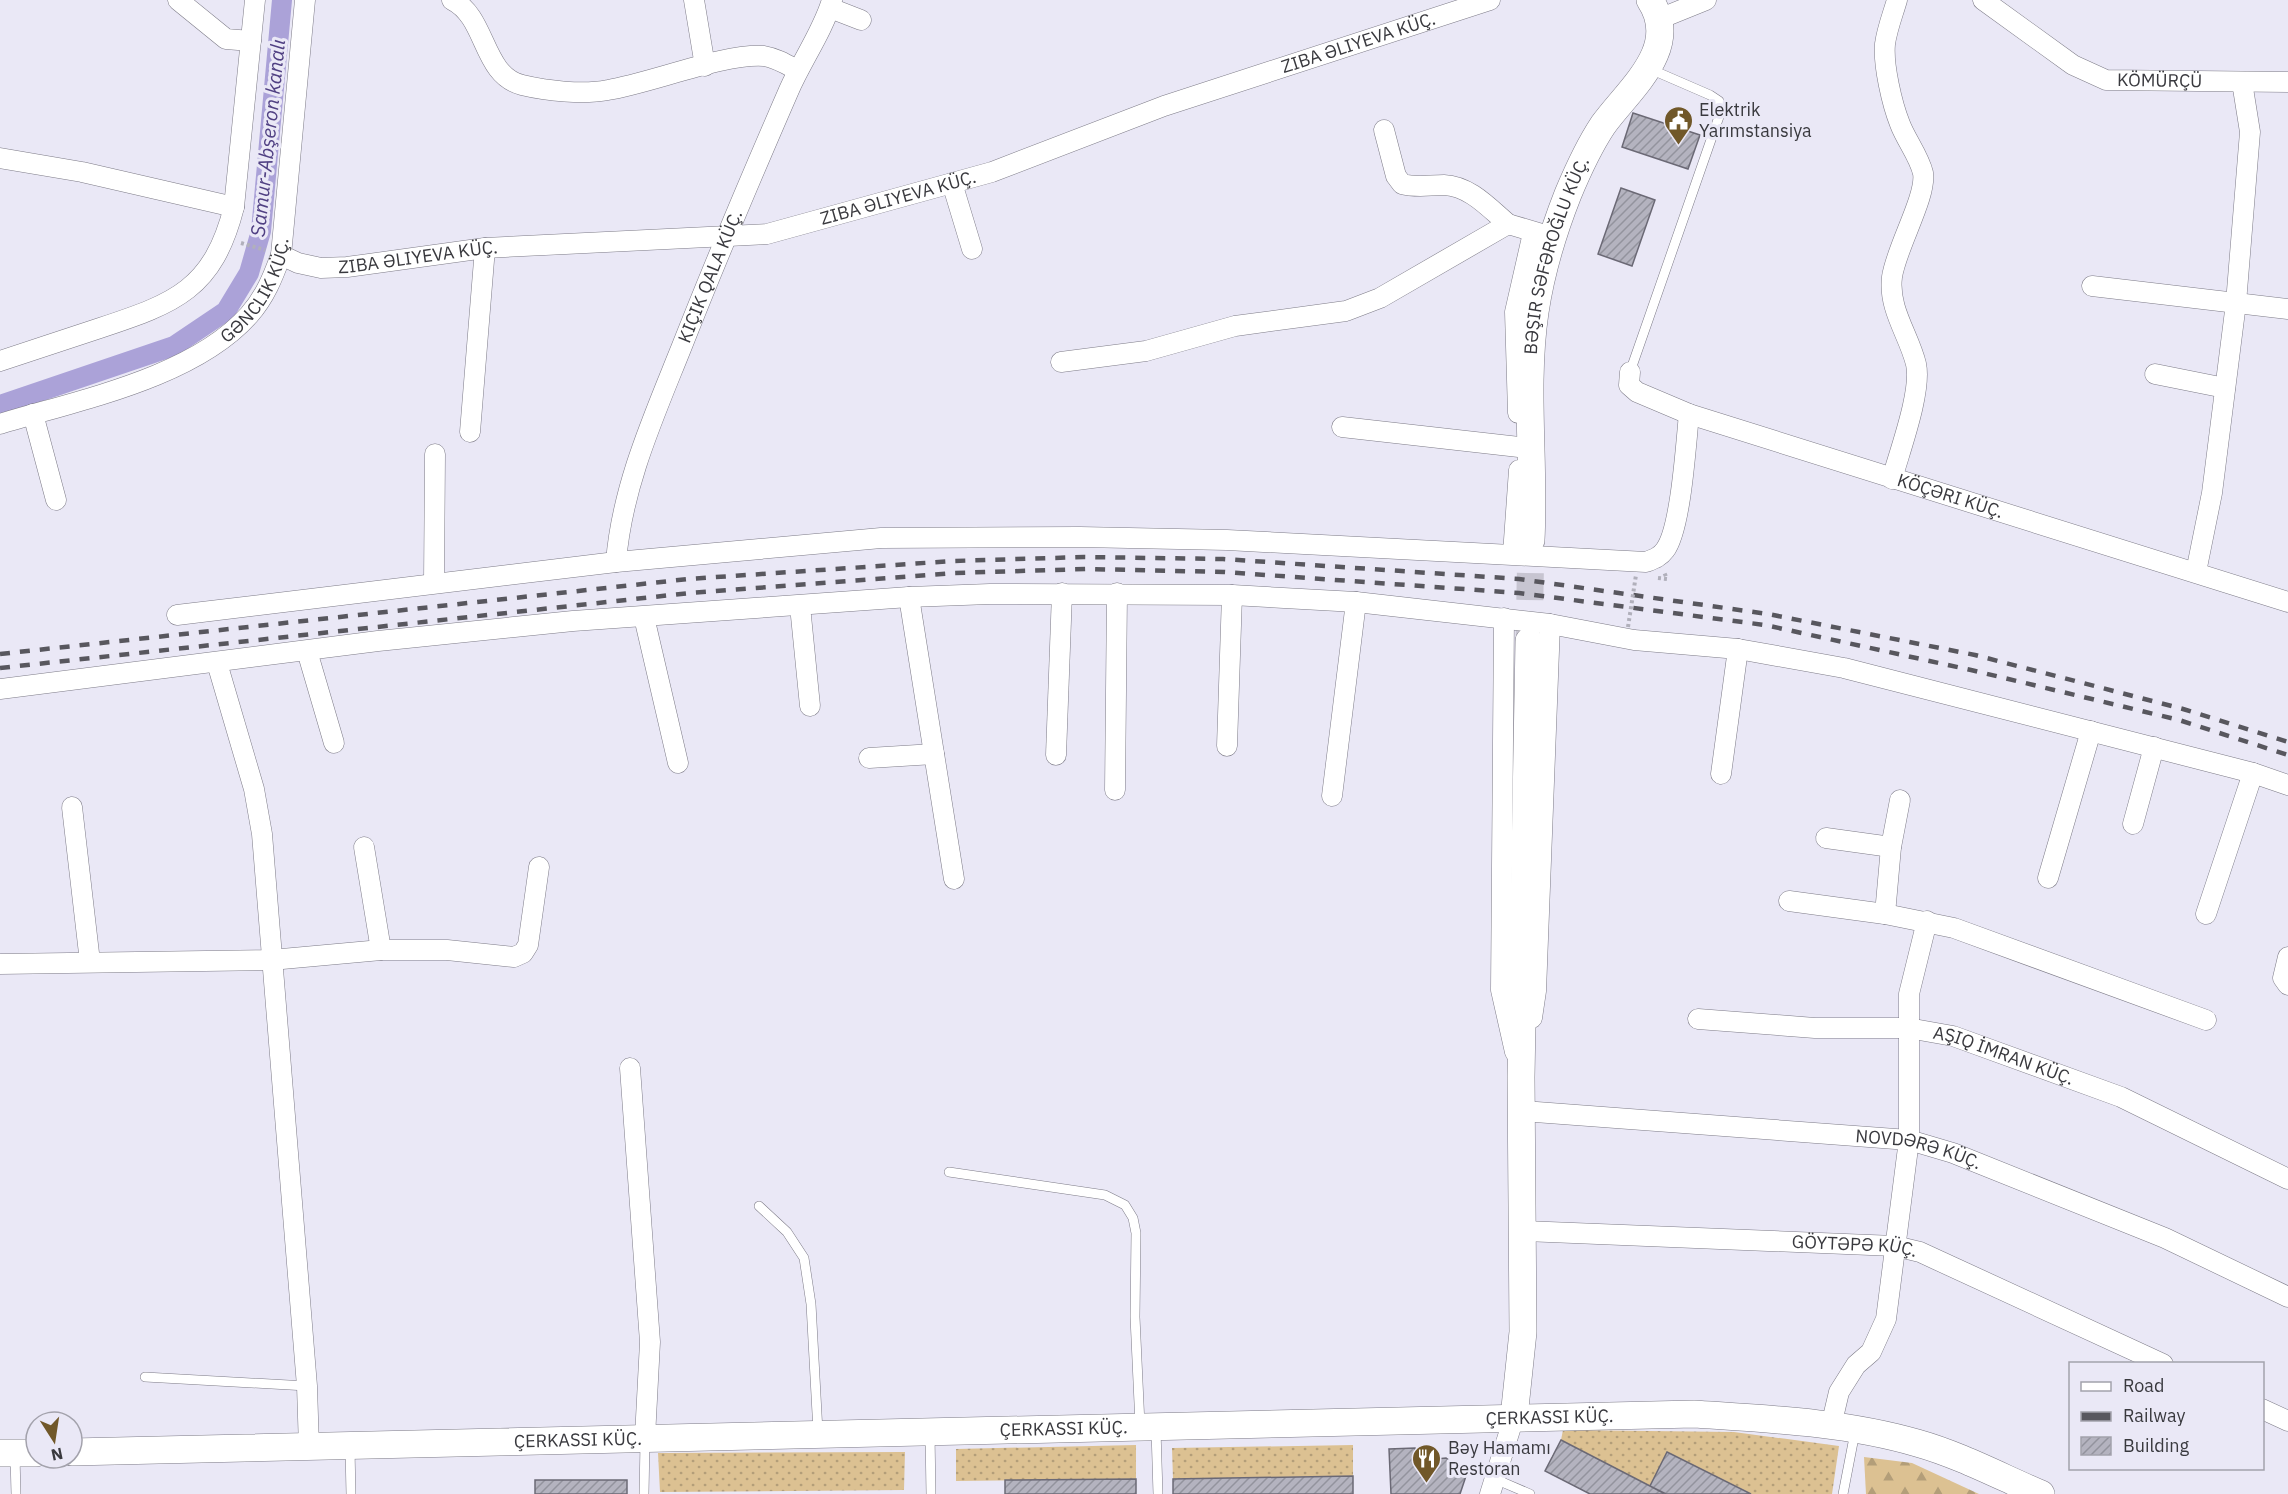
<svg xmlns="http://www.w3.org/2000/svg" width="2288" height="1494" font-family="'IBM Plex Sans',sans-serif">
<defs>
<pattern id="grass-dots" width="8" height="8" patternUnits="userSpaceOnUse" patternTransform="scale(1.5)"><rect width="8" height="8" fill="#dcc192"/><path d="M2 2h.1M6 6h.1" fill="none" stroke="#b39e79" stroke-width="1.8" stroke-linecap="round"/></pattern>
<pattern id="forest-firs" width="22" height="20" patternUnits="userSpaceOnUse" patternTransform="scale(1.5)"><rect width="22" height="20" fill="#dcc192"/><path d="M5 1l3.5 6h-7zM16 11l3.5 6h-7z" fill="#b39e79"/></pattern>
<pattern id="building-hatch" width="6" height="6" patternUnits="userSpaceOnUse" patternTransform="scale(1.5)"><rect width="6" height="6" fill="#b4b3bf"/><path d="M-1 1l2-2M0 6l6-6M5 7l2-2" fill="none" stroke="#93939d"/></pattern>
</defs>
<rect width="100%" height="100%" fill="#eae8f6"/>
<path fill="url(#grass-dots)" d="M1563 1430 1734 1432 1839 1446 1832 1494H1751L1667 1452 1650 1486 1561 1440Z
M1136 1445V1479L956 1481V1449Z
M1353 1445V1476L1173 1479 1172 1448Z
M905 1452 904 1490 660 1492 658 1453Z"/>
<path fill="url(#forest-firs)" d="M1864 1457 1912 1463 1979 1494H1866Z"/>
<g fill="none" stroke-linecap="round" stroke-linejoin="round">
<path stroke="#aba2d8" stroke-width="20" d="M0 405 174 346 226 311 249 273 261 231 282 0"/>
</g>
<path fill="url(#building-hatch)" stroke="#6b6975" stroke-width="1.5" d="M1633 113 1700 135 1688 169 1622 147Z
M1621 188 1655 200 1632 266 1598 254Z
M1561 1440 1650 1486 1665 1494H1590L1545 1471Z
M1415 1448 1416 1461 1446 1458 1467 1473 1460 1494H1391L1389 1449Z
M1667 1452 1751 1494H1666L1650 1486Z
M1353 1476V1494H1173V1479Z
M1136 1479V1494H1005V1480Z
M535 1480H627V1494H535Z"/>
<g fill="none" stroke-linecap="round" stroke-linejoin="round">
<path stroke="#c7c5d1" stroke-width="27" stroke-dasharray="27 14" stroke-linecap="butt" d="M1529 641 1531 540"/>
<defs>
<path id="lane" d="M1630 372 1721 111 1719 101 1710 95 1650 69
M949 1172 1105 1195 1125 1205 1133 1218 1136 1233 1135 1317 1140 1425
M759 1206 787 1232 804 1258 811 1304 818 1432
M145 1377 307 1386
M1156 1430 1158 1494
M930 1434 931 1494
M350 1449 351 1494
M15 1455 16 1494
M1495 1479 1530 1494
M644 1494 645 1442
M1843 1494 1855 1432"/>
<g id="street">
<path d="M178 0 226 39 251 41"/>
<path d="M452 0C487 17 482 75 522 85 547 91 583 95 608 90 651 83 725 53 764 56 776 58 786 64 797 70"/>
<path d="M694 0 705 66"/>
<path id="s1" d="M1983 0 2073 65 2106 80 2288 82"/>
<path d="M830 8 861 20"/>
<path d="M1659 19 1706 0"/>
<path d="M1384 130 1396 176 1402 184C1417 188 1429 185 1444 185 1470 186 1489 208 1508 224"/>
<path d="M0 158 82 172 234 207"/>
<path d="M952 183 972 249"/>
<path id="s2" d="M281 255 298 263 321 268 347 267 485 248 767 234 992 172 1164 106 1490 0"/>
<path d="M2092 286 2288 309"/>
<path d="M0 361C33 350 67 339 100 328 176 303 213 289 234 207L255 0"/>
<path d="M1061 362 1146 351 1235 326 1346 311 1380 298 1508 224 1552 237"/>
<path id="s3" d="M1630 372 1629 385 1637 392 1689 414 2288 602"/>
<path d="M2155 374 2225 388"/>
<path d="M1518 413 1515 312 1533 233"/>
<path d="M33 414 56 500"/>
<path id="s4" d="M0 424C78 400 193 378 249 315 265 297 273 277 281 255L305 0"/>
<path d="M1342 427 1519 447"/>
<path d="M470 432 485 248"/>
<path d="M1892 479C1900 450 1922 391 1916 364 1909 335 1888 309 1892 277 1896 248 1927 196 1923 173 1919 156 1906 140 1900 124 1892 104 1883 65 1885 44 1887 29 1893 14 1897 0"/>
<path d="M1513 554 1519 470"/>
<path id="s5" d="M616 562C622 486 654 416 682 346 716 260 752 175 789 90 802 60 823 31 832 0"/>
<path d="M2196 572 2212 493 2236 303 2250 132 2242 82"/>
<path d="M434 583 435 454"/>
<path d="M909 597 954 879"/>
<path d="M800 606 810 706"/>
<path d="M177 615 616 562 881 538 1080 537 1227 540 1646 562C1654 559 1660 557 1665 550 1681 529 1686 443 1689 414"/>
<path d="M644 617 678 763"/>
<path d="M1504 618 1501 990 1515 1052"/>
<path d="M307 651 334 743"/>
<path d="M217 663 254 789 262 834 307 1386 309 1448"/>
<path d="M0 689 378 641 573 621 909 597 990 594 1232 595 1356 602 1550 624 1634 640 1738 649 1844 668 2253 773 2288 785"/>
<path d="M1227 746 1232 595"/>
<path d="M1056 755 1062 593"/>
<path d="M869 758 934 754"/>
<path d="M1721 774 1738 649"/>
<path d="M1115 790 1117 593"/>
<path d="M1332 796 1356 602"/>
<path d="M72 807 90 962"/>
<path d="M2133 824 2154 747"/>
<path d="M1826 838 1891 847"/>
<path d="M364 847 381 950"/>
<path d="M2048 878 2091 731"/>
<path d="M1789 901 1885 914 1954 928 2206 1020"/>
<path d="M1885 914 1891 847 1900 800"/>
<path d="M2206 914 2253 773"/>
<path d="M2288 957 2283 978 2288 985"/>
<path d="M0 964 271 960 381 950H447L514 957 523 953 528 945 539 867"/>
<path d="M1532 1018 1536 991 1550 624"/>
<path id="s6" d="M1698 1019 1815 1028H1908L1953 1036 2121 1097 2288 1179"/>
<path d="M630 1068 650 1342 645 1437"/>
<path id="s7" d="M1522 1111 1909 1140 1953 1153 2165 1238 2288 1297"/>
<path id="s8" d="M1522 1231 1895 1246 1920 1252 2163 1364"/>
<path d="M2262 1409 2288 1421"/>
<path d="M1831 1426 1839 1392 1856 1365 1871 1352 1886 1319 1909 1140V994L1927 921"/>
<path d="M1490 1494 1514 1417"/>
</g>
<g id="secondary">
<path id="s9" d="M1531 540C1535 464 1524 387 1535 312 1541 272 1553 232 1568 194 1578 170 1589 146 1603 125 1629 89 1682 48 1650 0"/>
<path d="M1514 1417 1523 1332 1521 1077 1529 641"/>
<path id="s10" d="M72 1452 1694 1414C1768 1419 1845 1422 1917 1443 1960 1455 2001 1477 2041 1494"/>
<path d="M0 1453H36"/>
</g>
</defs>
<use href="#lane" stroke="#7d7b87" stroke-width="10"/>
<use href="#street" stroke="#7d7b87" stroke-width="21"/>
<use href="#secondary" stroke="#7d7b87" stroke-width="28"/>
<path stroke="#b1b0bb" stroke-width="4" stroke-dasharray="3 3" stroke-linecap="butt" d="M241 243 265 250
M1658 578 1667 579 1664 572"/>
<use href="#lane" stroke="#fff" stroke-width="9"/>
<use href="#street" stroke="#fff" stroke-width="20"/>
<use href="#secondary" stroke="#fff" stroke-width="27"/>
<path stroke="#58575e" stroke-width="4.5" stroke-dasharray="10 10" stroke-linecap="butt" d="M0 654 688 579 953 561 1084 557 1223 559 1519 579 1768 614 1975 655 2183 709 2288 742
M0 668 690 593 954 573 1087 569 1224 572 1519 593 1765 625 1971 670 2179 720 2288 755"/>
<path stroke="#b1b0bb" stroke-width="4" stroke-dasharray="3 3" stroke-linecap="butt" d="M1628 627 1636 575"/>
</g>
<defs>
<symbol id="civic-pin" viewBox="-11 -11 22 30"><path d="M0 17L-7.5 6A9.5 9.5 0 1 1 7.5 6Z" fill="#715829" stroke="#eae8f6"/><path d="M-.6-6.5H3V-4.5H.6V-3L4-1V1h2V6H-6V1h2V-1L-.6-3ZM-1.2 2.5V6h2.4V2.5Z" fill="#fff"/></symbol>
<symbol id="restaurant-pin" viewBox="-11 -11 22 30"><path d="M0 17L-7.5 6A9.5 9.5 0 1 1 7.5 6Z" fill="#715829" stroke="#eae8f6"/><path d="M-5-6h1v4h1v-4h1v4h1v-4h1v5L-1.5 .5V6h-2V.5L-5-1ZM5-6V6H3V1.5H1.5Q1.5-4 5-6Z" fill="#fff"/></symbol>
</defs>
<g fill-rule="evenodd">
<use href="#civic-pin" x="1662" y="104" width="33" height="45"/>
<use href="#restaurant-pin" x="1410" y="1442" width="33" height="45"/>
</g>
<g text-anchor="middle" stroke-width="6" stroke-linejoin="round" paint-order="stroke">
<g font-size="18" fill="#39393e" stroke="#eae8f6">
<text dy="6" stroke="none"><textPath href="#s2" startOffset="1112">ZIBA ƏLIYEVA KÜÇ.</textPath></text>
<text dy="6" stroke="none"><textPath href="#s1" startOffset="201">KÖMÜRÇÜ</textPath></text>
<text dy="6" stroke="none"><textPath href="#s2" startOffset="626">ZIBA ƏLIYEVA KÜÇ.</textPath></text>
<text dy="6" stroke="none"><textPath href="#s2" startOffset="140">ZIBA ƏLIYEVA KÜÇ.</textPath></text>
<text dy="6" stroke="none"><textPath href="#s9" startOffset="288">BƏŞIR SƏFƏROĞLU KÜÇ.</textPath></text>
<text dy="6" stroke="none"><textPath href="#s5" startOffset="302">KIÇIK QALA KÜÇ.</textPath></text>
<text dy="6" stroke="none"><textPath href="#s4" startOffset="300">GƏNCLIK KÜÇ.</textPath></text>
<text dy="6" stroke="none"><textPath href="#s3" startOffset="354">KÖÇƏRI KÜÇ.</textPath></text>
<text dy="6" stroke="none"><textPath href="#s6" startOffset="310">AŞIQ İMRAN KÜÇ.</textPath></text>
<text dy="6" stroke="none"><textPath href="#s7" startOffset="399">NOVDƏRƏ KÜÇ.</textPath></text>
<text dy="6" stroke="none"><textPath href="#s8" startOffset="333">GÖYTƏPƏ KÜÇ.</textPath></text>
<text dy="6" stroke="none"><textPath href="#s10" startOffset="1478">ÇERKASSI KÜÇ.</textPath></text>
<text dy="6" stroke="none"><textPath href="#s10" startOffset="992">ÇERKASSI KÜÇ.</textPath></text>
<text dy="6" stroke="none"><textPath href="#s10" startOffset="506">ÇERKASSI KÜÇ.</textPath></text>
</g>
<g font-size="18" fill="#39393e" stroke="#eae8f6" text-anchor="start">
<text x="1699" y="116">Elektrik<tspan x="1699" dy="21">Yarımstansiya</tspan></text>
<text x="1448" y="1454">Bәy Hamamı<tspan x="1448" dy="21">Restoran</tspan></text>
</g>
<g font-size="20" font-style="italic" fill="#504083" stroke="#eae8f6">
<text transform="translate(268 138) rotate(-84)" y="7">Samur-Abşeron kanalı</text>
</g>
</g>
<rect x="2069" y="1362" width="195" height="108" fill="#eae8f6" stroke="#a3a2ac" stroke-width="1.5"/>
<rect x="2081" y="1382" width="30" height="9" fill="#ffffff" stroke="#a3a2ac" stroke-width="1.5"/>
<text x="2123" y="1392" font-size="18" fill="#39393e">Road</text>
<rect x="2081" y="1412" width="30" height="9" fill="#58575e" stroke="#a3a2ac" stroke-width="1.5"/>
<text x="2123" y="1422" font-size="18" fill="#39393e">Railway</text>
<rect x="2081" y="1437" width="30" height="18" fill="url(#building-hatch)" stroke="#a3a2ac" stroke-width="1.5"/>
<text x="2123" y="1452" font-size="18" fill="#39393e">Building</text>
<g transform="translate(54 1440) rotate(168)"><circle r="28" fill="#eae8f6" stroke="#a3a2ac" stroke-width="1.5"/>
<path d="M0-4.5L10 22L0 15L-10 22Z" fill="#715829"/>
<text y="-9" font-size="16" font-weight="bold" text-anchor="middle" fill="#39393e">N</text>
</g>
</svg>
